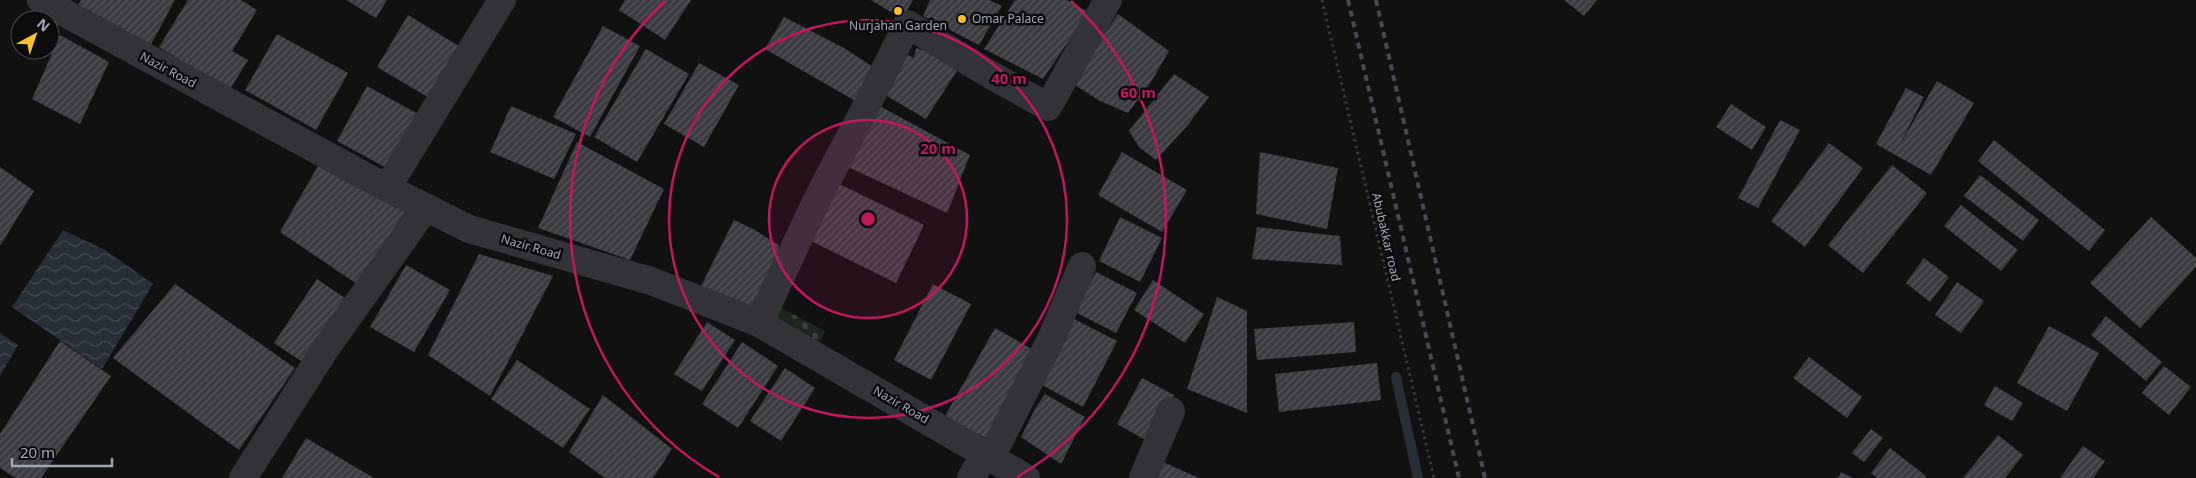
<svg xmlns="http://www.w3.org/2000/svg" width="2196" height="478" font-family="'Noto Sans',sans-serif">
<defs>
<pattern id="cemetery-stones" width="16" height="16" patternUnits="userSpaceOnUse" patternTransform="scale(1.25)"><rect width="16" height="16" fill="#1d251e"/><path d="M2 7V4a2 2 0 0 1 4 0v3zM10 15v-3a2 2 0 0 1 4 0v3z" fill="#3b423c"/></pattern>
<pattern id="water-waves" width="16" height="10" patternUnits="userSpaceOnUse" patternTransform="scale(1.25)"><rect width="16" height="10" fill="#272e36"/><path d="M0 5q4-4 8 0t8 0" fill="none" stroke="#434951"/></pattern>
<pattern id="building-hatch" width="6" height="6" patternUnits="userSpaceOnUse" patternTransform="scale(1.25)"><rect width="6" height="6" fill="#3b3b40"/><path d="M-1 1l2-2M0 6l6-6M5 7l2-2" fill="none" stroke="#545459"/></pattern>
</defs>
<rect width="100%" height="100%" fill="#111112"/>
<path fill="url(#cemetery-stones)" d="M772 303 825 331 818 345 768 315Z"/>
<path fill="url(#water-waves)" d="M63 230 105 250 153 284 102 369 12 307Z
M0 333 18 345 0 376Z"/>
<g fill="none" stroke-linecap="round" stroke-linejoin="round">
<path stroke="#272e36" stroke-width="10" d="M1396 377 1418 478"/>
</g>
<path fill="url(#building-hatch)" d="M81 0H175L149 48 77 9Z
M188 0H241L257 10 232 51 248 60 229 91 159 47Z
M346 0H387L376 18Z
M625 0H691L665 40 619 10Z
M871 0H913L902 19Z
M930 0H989L1002 6 979 45 923 16Z
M1015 0H1067L1088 12 1043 79 984 49Z
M1564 0H1597L1584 16Z
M1118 14 1169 51 1151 82 1128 113 1098 100 1072 83Z
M408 15 462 48 431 99 377 67Z
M784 17 844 48 876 69 859 103 765 49Z
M603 26 640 46 590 137 553 117Z
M277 34 348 73 316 130 245 90Z
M60 35 109 62 80 124 32 99Z
M916 48 934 54 958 69 926 119 887 96 906 54 914 58Z
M646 49 689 74 637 162 594 137Z
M699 63 739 85 704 147 664 124Z
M1174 74 1209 97 1187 126 1156 160 1139 147 1129 131Z
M1937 81 1974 103 1931 175 1876 144 1906 88 1924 97 1899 146Z
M367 86 422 116 392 171 337 141Z
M876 104 970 155 947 213 846 166Z
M1731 104 1766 127 1752 150 1716 127Z
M511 106 576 134 554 179 490 152Z
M1780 120 1800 130 1758 208 1738 198Z
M1994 140 2105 230 2089 251 1978 161Z
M577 142 664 189 630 260 538 228Z
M1829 143 1863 168 1805 247 1771 221Z
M1122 152 1187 190 1162 232 1098 195Z
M1260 152 1338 168 1327 229 1256 214Z
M322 159 405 212 357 284 280 232Z
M1892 165 1927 193 1863 273 1828 245Z
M0 167 34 191 0 246Z
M1980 175 2039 220 2023 241 1964 196Z
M837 183 924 225 896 283 809 240Z
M1961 205 2018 250 2001 271 1944 226Z
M1120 217 1162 238 1140 282 1099 261Z
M2151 217 2196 258V267L2140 328 2090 283Z
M734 220 755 230 779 245 770 279 749 309 700 288Z
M1257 227 1340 236 1342 265 1252 259Z
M479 254 553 276 490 396 428 355Z
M1924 258 1949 277 1930 302 1906 283Z
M406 265 450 290 414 352 370 327Z
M1096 272 1137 293 1116 333 1075 312Z
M317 279 348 300 304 363 274 343Z
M1153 280 1204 314 1185 343 1134 310Z
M1957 282 1984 301 1961 333 1935 315Z
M175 284 295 368 239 450 113 358Z
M933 284 971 304 931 380 894 360Z
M1217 297 1247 311V413L1187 389Z
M2106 316 2162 362 2146 381 2091 335Z
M1074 319 1117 341 1083 407 1040 384Z
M707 322 735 340 702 391 674 374Z
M1354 322 1356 352 1257 360 1254 329Z
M2049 326 2099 353 2067 411 2017 383Z
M995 328 1039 353 989 440 945 416Z
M60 341 111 376 41 478H16L0 468V434Z
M742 342 778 366 738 428 702 404Z
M1809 357 1862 397 1847 418 1793 378Z
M517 360 590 409 563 448 491 399Z
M1377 363 1381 400 1279 412 1275 374Z
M2164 366 2191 387 2169 415 2142 393Z
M785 368 815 388 781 441 750 421Z
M1142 378 1174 395 1149 442 1117 424Z
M1995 386 2023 403 2012 421 1984 405Z
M1045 394 1085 417 1061 464 1021 437 1035 409Z
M603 395 672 449 653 478H605L569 452Z
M1871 429 1883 438 1864 462 1852 453Z
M1998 435 2023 455 2005 478H1963Z
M306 438 374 478H282Z
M2083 446 2105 461 2093 478H2060Z
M1890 448 1926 476 1925 478H1877L1871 473Z
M1161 461 1199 478H1154Z
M1841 472 1853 478H1838Z"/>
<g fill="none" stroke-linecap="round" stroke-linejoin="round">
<path stroke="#38393e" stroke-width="3" stroke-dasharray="2.5 4" stroke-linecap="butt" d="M1322 0 1434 478"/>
<path stroke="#323237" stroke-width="28" d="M41 0 387 188 469 229 651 281 759 323 1026 478
M387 188 502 0
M759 323C781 277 802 230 825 184 853 131 882 79 907 24L984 71 1048 107 1108 0
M991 457 1052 337 1082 266
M243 478 324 351 426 207
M971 478 985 454
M1143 478 1171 411"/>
<path stroke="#494a51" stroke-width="4" stroke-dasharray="6 5" stroke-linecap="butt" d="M1348 0 1459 478
M1376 0 1485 478"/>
</g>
<circle cx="868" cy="219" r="99" fill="#c2185b" fill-opacity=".12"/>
<g fill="none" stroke="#c2185b" stroke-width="2.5">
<circle cx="868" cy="219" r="99"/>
<circle cx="868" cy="219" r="199"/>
<path d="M719 477A298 298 0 0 1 665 1M1071 1A298 298 0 0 1 1017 477"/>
</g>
<g fill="#f6c026" stroke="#0c0c0d" stroke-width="2">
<circle cx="898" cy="11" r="5"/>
<circle cx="962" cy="19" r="5"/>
</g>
<g text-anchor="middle" stroke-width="5" stroke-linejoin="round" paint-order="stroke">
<g font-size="12" fill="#a2a6b4" stroke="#0c0c0d" text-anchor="start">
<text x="972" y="23">Omar Palace</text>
<text x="898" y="30" text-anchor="middle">Nurjahan Garden</text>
</g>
<g font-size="12" fill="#a2a6b4" stroke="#0c0c0d">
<text transform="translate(168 70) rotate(28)" y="4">Nazir Road</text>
<text transform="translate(1386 237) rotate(77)" y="4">Abubakkar road</text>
<text transform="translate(531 247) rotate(16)" y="4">Nazir Road</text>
<text transform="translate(901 405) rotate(30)" y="4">Nazir Road</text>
</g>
</g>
<circle cx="868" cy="219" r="8" fill="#c2185b" stroke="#0c0c0d" stroke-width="2.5"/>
<g font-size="15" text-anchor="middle" font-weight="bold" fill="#c2185b" stroke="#0c0c0d" stroke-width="5" stroke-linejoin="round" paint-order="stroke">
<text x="1009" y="84">40 m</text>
<text x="1138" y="98">60 m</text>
<text x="938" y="154">20 m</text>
</g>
<g transform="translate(35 35) rotate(40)"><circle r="24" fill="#0c0c0d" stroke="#484a50"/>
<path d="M0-4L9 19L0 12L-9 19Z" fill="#f6c026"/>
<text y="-8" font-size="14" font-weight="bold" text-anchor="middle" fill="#a2a6b4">N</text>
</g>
<path d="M12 458v8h100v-8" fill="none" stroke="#a2a6b4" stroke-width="2.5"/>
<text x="20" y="458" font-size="15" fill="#a2a6b4" stroke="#0c0c0d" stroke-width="4" paint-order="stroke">20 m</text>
</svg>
